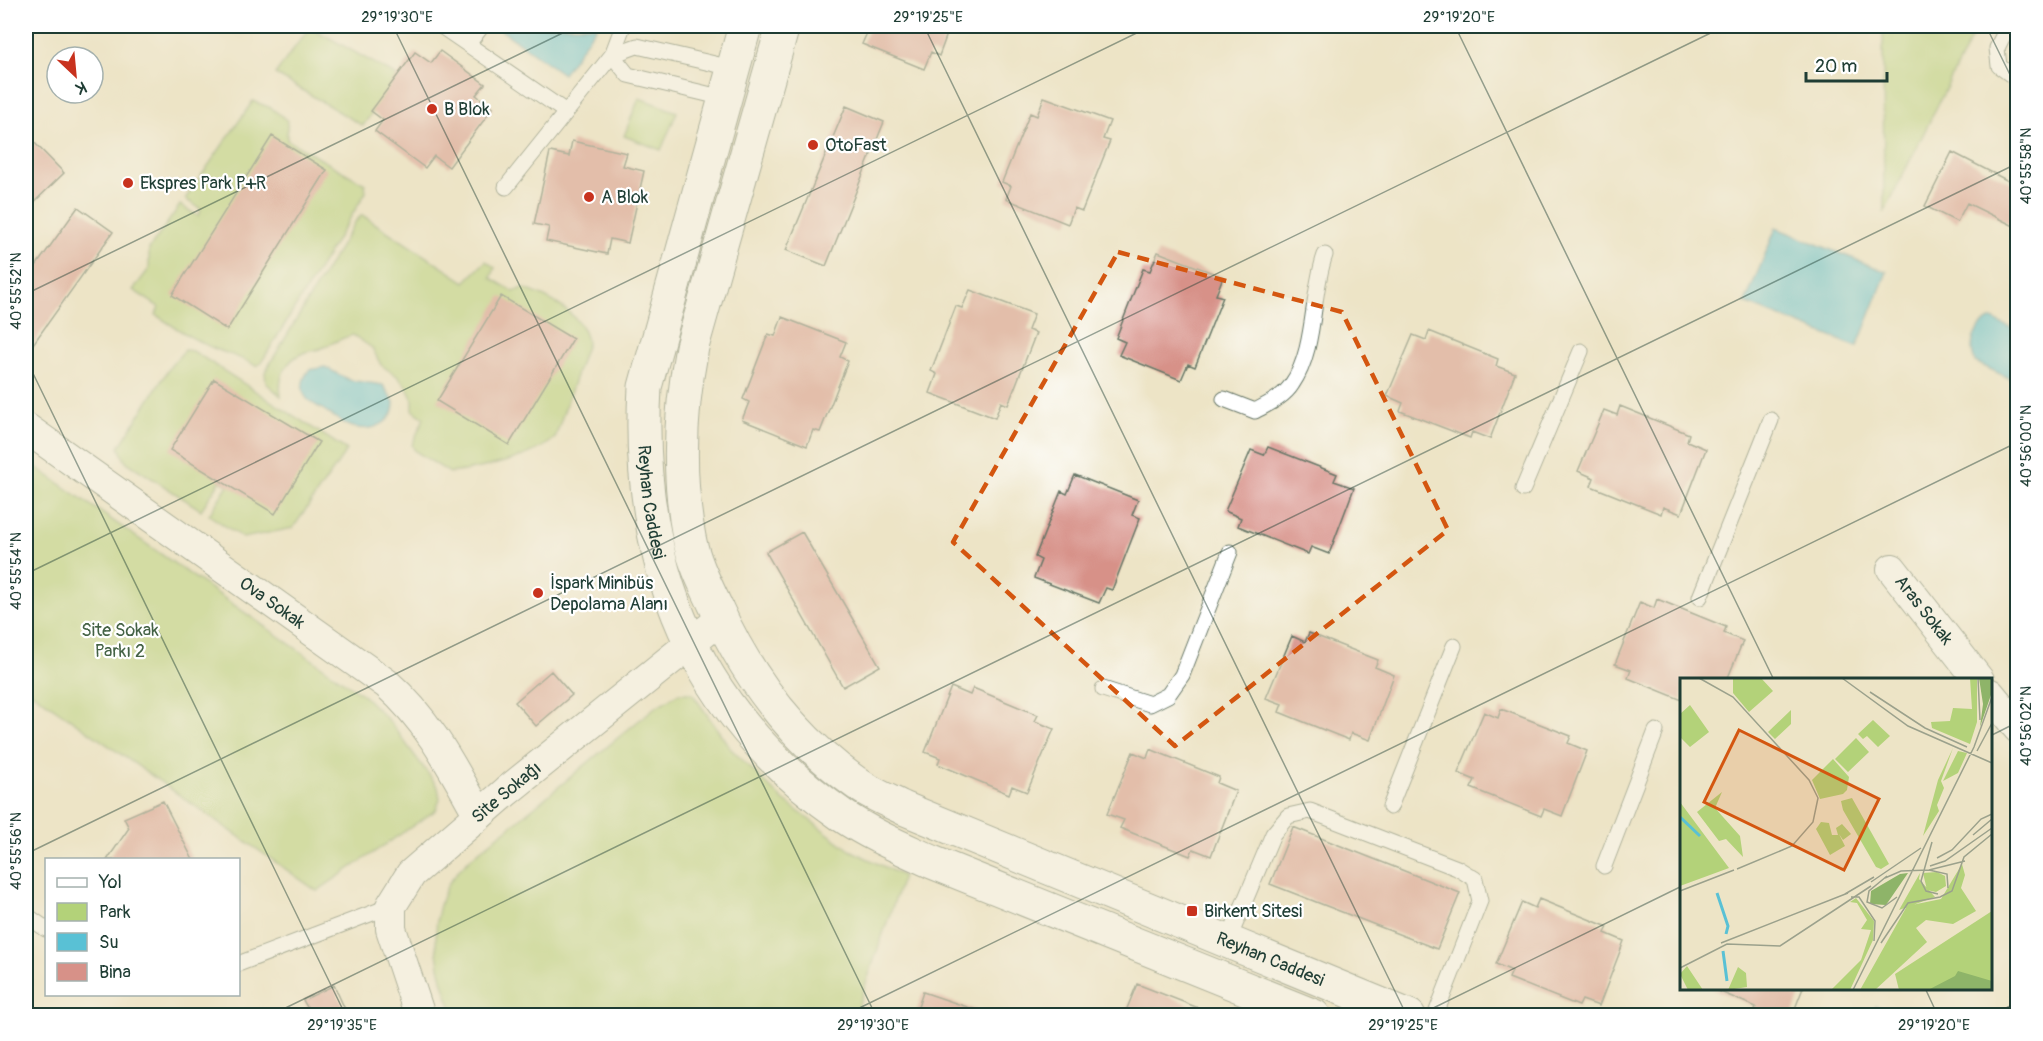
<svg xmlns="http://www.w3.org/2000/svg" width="2043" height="1041" font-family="Pangolin,sans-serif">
<rect width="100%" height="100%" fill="#fff"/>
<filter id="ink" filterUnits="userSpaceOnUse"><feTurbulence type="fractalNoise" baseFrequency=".0167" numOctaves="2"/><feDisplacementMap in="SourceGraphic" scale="12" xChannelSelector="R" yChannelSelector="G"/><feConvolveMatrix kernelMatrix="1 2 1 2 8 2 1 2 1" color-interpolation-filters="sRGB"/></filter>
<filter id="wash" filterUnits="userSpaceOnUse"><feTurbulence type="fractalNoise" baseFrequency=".008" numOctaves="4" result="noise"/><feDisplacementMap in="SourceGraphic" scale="24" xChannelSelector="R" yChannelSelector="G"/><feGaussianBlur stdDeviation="1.35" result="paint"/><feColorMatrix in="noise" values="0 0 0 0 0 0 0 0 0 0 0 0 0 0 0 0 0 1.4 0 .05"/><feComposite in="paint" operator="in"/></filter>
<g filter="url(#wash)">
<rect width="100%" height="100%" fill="#ede4c6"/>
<path fill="#b3d279" stroke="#698856" stroke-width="1.5" d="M1883 26H1977L1884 213Z
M310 27 397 76 363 126 275 74Z
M639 98 677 112 661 150 624 136Z
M253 101 271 108 287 120V140L365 184 366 192 261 363 256 366C243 358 231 355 218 350 195 341 176 328 156 315L159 307 133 290 149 269V249L180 205 198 216 201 209 185 199Z
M362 215 465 282 486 261 495 268 491 278 514 292 522 288C547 296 584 314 587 343L555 438C534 458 480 469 450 473L415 451 412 445 424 418 413 410V400L406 386 397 376 381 365 372 348 353 335C341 338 333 343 322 348 316 351 309 350 303 353 285 361 278 377 281 396L266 383 265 372 355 222Z
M185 350 193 351 347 450 293 528 243 538 209 515 228 485 220 481 201 510 125 461 119 447 172 364Z
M26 460 363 695 390 722 438 787 440 799 436 810 317 891 26 688Z
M679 693H692L731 749 783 800 850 850 903 876 855 1015H455C437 976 426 924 449 883 464 859 495 840 516 822 562 784 608 746 654 708Z"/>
<path fill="#59c1d5" stroke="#3c7f84" stroke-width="1.5" d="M504 26H597L563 74 501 30Z
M1776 228 1887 272 1857 347 1745 303Z
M1992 319 2017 331V382L1975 362C1968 345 1974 326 1992 319Z
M325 367 349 380 383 385 394 402C394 424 372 432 353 427 343 424 333 416 324 410 318 406 309 403 305 396 300 387 303 378 309 370Z
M1875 1006 1900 1015H1871Z"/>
<g id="blocks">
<path fill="#d79188" d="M870 26H950L939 56 931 52 924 69 862 44Z
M440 51 485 84 476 95 493 108 449 167 434 156 425 168 375 131 383 120 371 111 415 52 431 63Z
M1044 97 1110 121 1103 139 1110 141 1082 211 1074 208 1068 224 1006 199 1011 186 1002 182 1030 113 1037 116Z
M846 106 884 122 826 266 786 250Z
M26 134 64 173 26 210Z
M272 136 327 170 227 330 172 295Z
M572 141 627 153 623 166 644 171 628 243 610 239 607 254 546 241 549 227 534 224 550 152 569 156Z
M1952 152 2018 186V228L1967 203 1957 222 1925 206Z
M78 207 113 232 26 354V280Z
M1158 252 1223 277 1216 295 1223 297 1195 367 1188 364 1181 380 1119 355 1125 342 1116 338 1143 269 1150 271Z
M970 290 1034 314 1028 330 1036 333 1008 405 1001 402 995 418 930 393 937 374 931 371 956 306 962 308Z
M501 296 573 339 509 445 437 401Z
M782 317 846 342 840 357 848 361 820 432 813 430 807 446 742 420 749 402 743 399 768 334 775 336Z
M1429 331 1498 359 1496 366 1515 373 1490 439 1472 432 1470 438 1400 411 1403 403 1387 396 1413 335 1426 340Z
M214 379 319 442 275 514 170 450Z
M1620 406 1689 434 1687 441 1706 449 1681 514 1663 507 1661 514 1591 486 1594 478 1578 471 1604 410 1617 415Z
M1268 447 1337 474 1334 481 1354 488 1329 554 1311 547 1308 554 1238 526 1241 518 1225 511 1251 450 1264 455Z
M1075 475 1138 500 1132 515 1140 518 1112 590 1106 588 1099 603 1034 578 1041 560 1035 557 1061 491 1067 494Z
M802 532 880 666 843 687 766 552Z
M1657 599 1726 627 1724 633 1743 641 1727 680H1682V700L1628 678 1631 670 1615 664 1640 602 1654 608Z
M1309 633 1378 660 1375 667 1394 675 1370 740 1351 733 1349 740 1279 712 1282 704 1266 698 1292 636 1305 642Z
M551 671 572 695 536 726 515 702Z
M951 687 970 695 973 688 1038 715 1035 721 1054 729 1027 792 1012 786 1009 794 938 764 940 758 925 752Z
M1501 709 1571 736 1568 743 1587 751 1562 816 1544 809 1541 816 1471 788 1475 780 1458 773 1484 712 1498 718Z
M1150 749 1219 777 1217 783 1236 791 1211 856 1193 849 1190 856 1120 828 1124 820 1107 814 1133 752 1147 758Z
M163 801 193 860H107L129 828 124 818Z
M1293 827 1460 893 1437 949 1270 884Z
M1539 899 1608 927 1605 933 1624 941 1599 1006 1582 1000 1579 1006 1509 978 1512 971 1496 964 1522 902 1535 908Z
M1137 984 1214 1014V1016H1124Z
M334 985 348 1016H312L303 1000Z
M1711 988H1803L1792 1016H1753L1756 1007Z
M923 992 982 1012V1016H915Z"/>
</g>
</g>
<g filter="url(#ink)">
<use href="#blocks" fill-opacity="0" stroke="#677767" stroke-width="1.5"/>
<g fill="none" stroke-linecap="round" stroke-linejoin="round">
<defs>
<path id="service" d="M441 26 566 112
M2008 26 1997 48 1999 66 2018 80
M468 44 482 26
M612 55 628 75 724 98
M612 55 637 46 732 68
M506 187 612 55 623 26
M1224 399 1255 411C1268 404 1284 397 1292 384 1316 350 1311 294 1325 255
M1523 489 1581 351
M1700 597 1771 420
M1103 689 1150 704 1168 695 1182 675 1230 552
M1390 807 1454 646
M1604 866 1656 731
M26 915 46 929
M1228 941 1273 834 1288 816 1310 811 1457 868 1475 879 1480 901 1435 1016
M238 964 391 906"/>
<g id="minor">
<path id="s1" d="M26 428 387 684C429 721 452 767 479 815"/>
<path id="s2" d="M1892 569 1979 680"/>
<path d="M1990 694 2018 728"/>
<path id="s3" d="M420 1016 391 929V906L411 874 507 791 721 619"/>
</g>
<g id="primary">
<path id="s4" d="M745 26 645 387C635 564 694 713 843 816 871 835 902 848 932 862L1314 1016"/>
<path id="s5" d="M783 26 692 347C680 410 677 474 689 537 693 560 705 584 715 605 746 675 792 737 855 782 869 793 887 800 903 808L1409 1016"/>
</g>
</defs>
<use href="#service" stroke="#677767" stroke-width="17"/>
<use href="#minor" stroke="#677767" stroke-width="32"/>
<use href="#primary" stroke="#677767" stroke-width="35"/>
<use href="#service" stroke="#fff" stroke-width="15"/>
<use href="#minor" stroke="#fff" stroke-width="30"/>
<use href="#primary" stroke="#fff" stroke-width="33"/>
</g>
</g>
<path d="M0 0H2043V1041H0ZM1118 252 1342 312 1448 530 1175 746 953 542Z" fill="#ede4c6" fill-opacity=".55" fill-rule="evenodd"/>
<path fill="none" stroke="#d45610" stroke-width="4.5" stroke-dasharray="12 8" stroke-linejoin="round" d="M1118 252 1342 312 1448 530 1175 746 953 542Z"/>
<path fill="none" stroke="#1f3d34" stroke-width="1.5" stroke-opacity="0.45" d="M393 26 876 1016M924 26 1407 1016M1455 26 1774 680M1986 26 2018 91M26 294 577 26M26 359 346 1016M26 574 1151 26M1990 736 2018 722M26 854 1725 26M1925 988 1938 1016M269 1016 2018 163M843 1016 2018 442M1417 1016 1682 886M1990 1016 2018 1002"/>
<g fill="#c8321e" stroke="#fff" stroke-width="2">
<circle cx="432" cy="109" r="6"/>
<circle cx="813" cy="145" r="6"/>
<circle cx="128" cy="183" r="6"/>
<circle cx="589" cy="197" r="6"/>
<circle cx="538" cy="593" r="6"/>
<rect x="1186" y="905" width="12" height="12" rx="3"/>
</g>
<g text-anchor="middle" stroke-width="4.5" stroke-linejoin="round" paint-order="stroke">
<g font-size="18" fill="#1f3d34" stroke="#fff" text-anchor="start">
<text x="444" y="115">B Blok</text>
<text x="825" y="151">OtoFast</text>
<text x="140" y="189">Ekspres Park P+R</text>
<text x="601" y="203">A Blok</text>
<text x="550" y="589">İspark Minibüs<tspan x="550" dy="21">Depolama Alanı</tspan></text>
<text x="1204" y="917">Birkent Sitesi</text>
</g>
<g font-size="18" fill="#1f3d34" stroke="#fff">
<text dy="6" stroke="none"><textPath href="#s4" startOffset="490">Reyhan Caddesi</textPath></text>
<text dy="6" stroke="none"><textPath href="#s1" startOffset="302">Ova Sokak</textPath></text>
<text dy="6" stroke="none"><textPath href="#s2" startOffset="52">Aras Sokak</textPath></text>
<text dy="6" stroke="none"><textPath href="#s3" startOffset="278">Site Sokağı</textPath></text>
<text dy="6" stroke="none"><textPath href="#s5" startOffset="1278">Reyhan Caddesi</textPath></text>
</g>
<g font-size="18" fill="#446245" stroke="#fff">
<text x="120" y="636">Site Sokak<tspan x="120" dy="21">Parkı 2</tspan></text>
</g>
</g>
<g transform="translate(1680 678)">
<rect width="312" height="312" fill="#ede4c6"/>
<path d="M53 0H81L93 13 69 34 53 15ZM290 0H297V44L290 66 252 50 251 44 270 43 273 30 292 31ZM10 27 29 54 10 69 0 59V36ZM111 32V46L95 61 88 54ZM193 42 210 58 198 69 187 58 183 61 178 56ZM176 60 189 74 168 94 155 81ZM273 70 261 103 264 110 257 127 259 133 243 158 258 102ZM278 73 287 75 278 95 263 103ZM153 81 169 99 167 112 163 116 140 121 132 102ZM42 114 35 130 60 158 63 179 46 161 39 163 17 134ZM172 120 209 186 201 191 196 189 163 132 161 123ZM0 124 49 190 0 208ZM141 144 149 145 152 157H158L156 150 162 146 171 156 163 162 159 156 165 168 150 177 136 151ZM282 186 285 197 281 210 296 233 273 246 246 242 236 250 247 264 195 312H180L227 228 261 221ZM257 194 265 198 266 208 256 214 247 212 243 195ZM240 195 239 201 255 219 219 232ZM176 220 194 243 193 262 170 312H151L181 282 191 252 181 251 187 242 177 225 170 224ZM312 233V312H219L215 296ZM7 288 23 312H8L0 296ZM58 289 66 295 67 309 48 312Z" fill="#b3d279"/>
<path d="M299 0H312V14L300 49 303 26ZM228 195 206 227 190 226 191 213 220 196ZM278 293 312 303V312H248L275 298Z" fill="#8eb469"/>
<path fill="none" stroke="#59c1d5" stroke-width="3" d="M0 139 20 158M37 215 48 248 46 256M43 273 47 303"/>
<path fill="none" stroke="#9ba18c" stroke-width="1.5" d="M19 0 53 19 129 102 138 120 133 144 112 168 57 191M162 0 228 48 312 85M298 0 300 42M190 14 245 50 287 69M297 73 312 45M293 157 312 141M252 164 241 203 246 213 258 216M257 180 272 172 301 141 312 136M250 188 265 183 312 150M249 192 267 196 268 210M207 198 189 213 187 224 202 230 217 219M205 200 221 193 249 192 285 183M191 204 241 170M0 213 54 192M165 216 194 199M171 219H179L195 243 194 263M41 265 168 215M201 265 228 225 260 219 272 213 284 179 312 156M0 290 47 266 100 268 191 208M173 312 294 69 312 19"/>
<path fill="#d45610" fill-opacity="0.15" stroke="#d45610" stroke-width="3" d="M59 52 199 121 164 192 24 124Z"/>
<rect width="312" height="312" fill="none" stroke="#1f3d34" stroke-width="3"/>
</g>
<rect width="2043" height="1041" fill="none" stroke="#fff" stroke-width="66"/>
<rect x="45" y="858" width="195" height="138" fill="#ffffff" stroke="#a5b1ae" stroke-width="1.5"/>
<rect x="57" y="878" width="30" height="9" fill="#ffffff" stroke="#a5b1ae" stroke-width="1.5"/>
<text x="99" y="888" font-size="18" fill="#1f3d34">Yol</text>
<rect x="57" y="903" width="30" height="18" fill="#b3d279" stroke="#a5b1ae" stroke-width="1.5"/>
<text x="99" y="918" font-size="18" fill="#1f3d34">Park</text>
<rect x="57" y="933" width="30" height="18" fill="#59c1d5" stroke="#a5b1ae" stroke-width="1.5"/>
<text x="99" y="948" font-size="18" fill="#1f3d34">Su</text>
<rect x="57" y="963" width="30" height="18" fill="#d79188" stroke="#a5b1ae" stroke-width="1.5"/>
<text x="99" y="978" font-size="18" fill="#1f3d34">Bina</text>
<g transform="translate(75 75) rotate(154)"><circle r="28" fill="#ffffff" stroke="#a5b1ae" stroke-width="1.5"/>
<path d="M0-4.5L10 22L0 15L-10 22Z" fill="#c8321e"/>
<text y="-9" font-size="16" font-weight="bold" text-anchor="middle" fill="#1f3d34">K</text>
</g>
<path d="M1806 72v9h81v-9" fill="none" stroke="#1f3d34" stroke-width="3"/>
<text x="1815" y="72" font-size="18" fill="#1f3d34" stroke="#ffffff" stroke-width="4.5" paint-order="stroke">20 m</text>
<rect x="33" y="33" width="1977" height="975" fill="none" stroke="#1f3d34" stroke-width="2"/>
<g font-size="15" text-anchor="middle" fill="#1f3d34">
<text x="397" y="22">29°19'30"E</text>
<text x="928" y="22">29°19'25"E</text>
<text x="1459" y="22">29°19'20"E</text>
<text transform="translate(2026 166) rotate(-90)" y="5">40°55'58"N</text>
<text transform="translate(16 291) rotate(-90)" y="5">40°55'52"N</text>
<text transform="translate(2026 446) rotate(-90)" y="5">40°56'00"N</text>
<text transform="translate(16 571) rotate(-90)" y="5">40°55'54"N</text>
<text transform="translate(2026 726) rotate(-90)" y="5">40°56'02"N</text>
<text transform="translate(16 851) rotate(-90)" y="5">40°55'56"N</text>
<text x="342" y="1030">29°19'35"E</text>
<text x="873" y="1030">29°19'30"E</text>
<text x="1403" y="1030">29°19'25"E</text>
<text x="1934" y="1030">29°19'20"E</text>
</g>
</svg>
